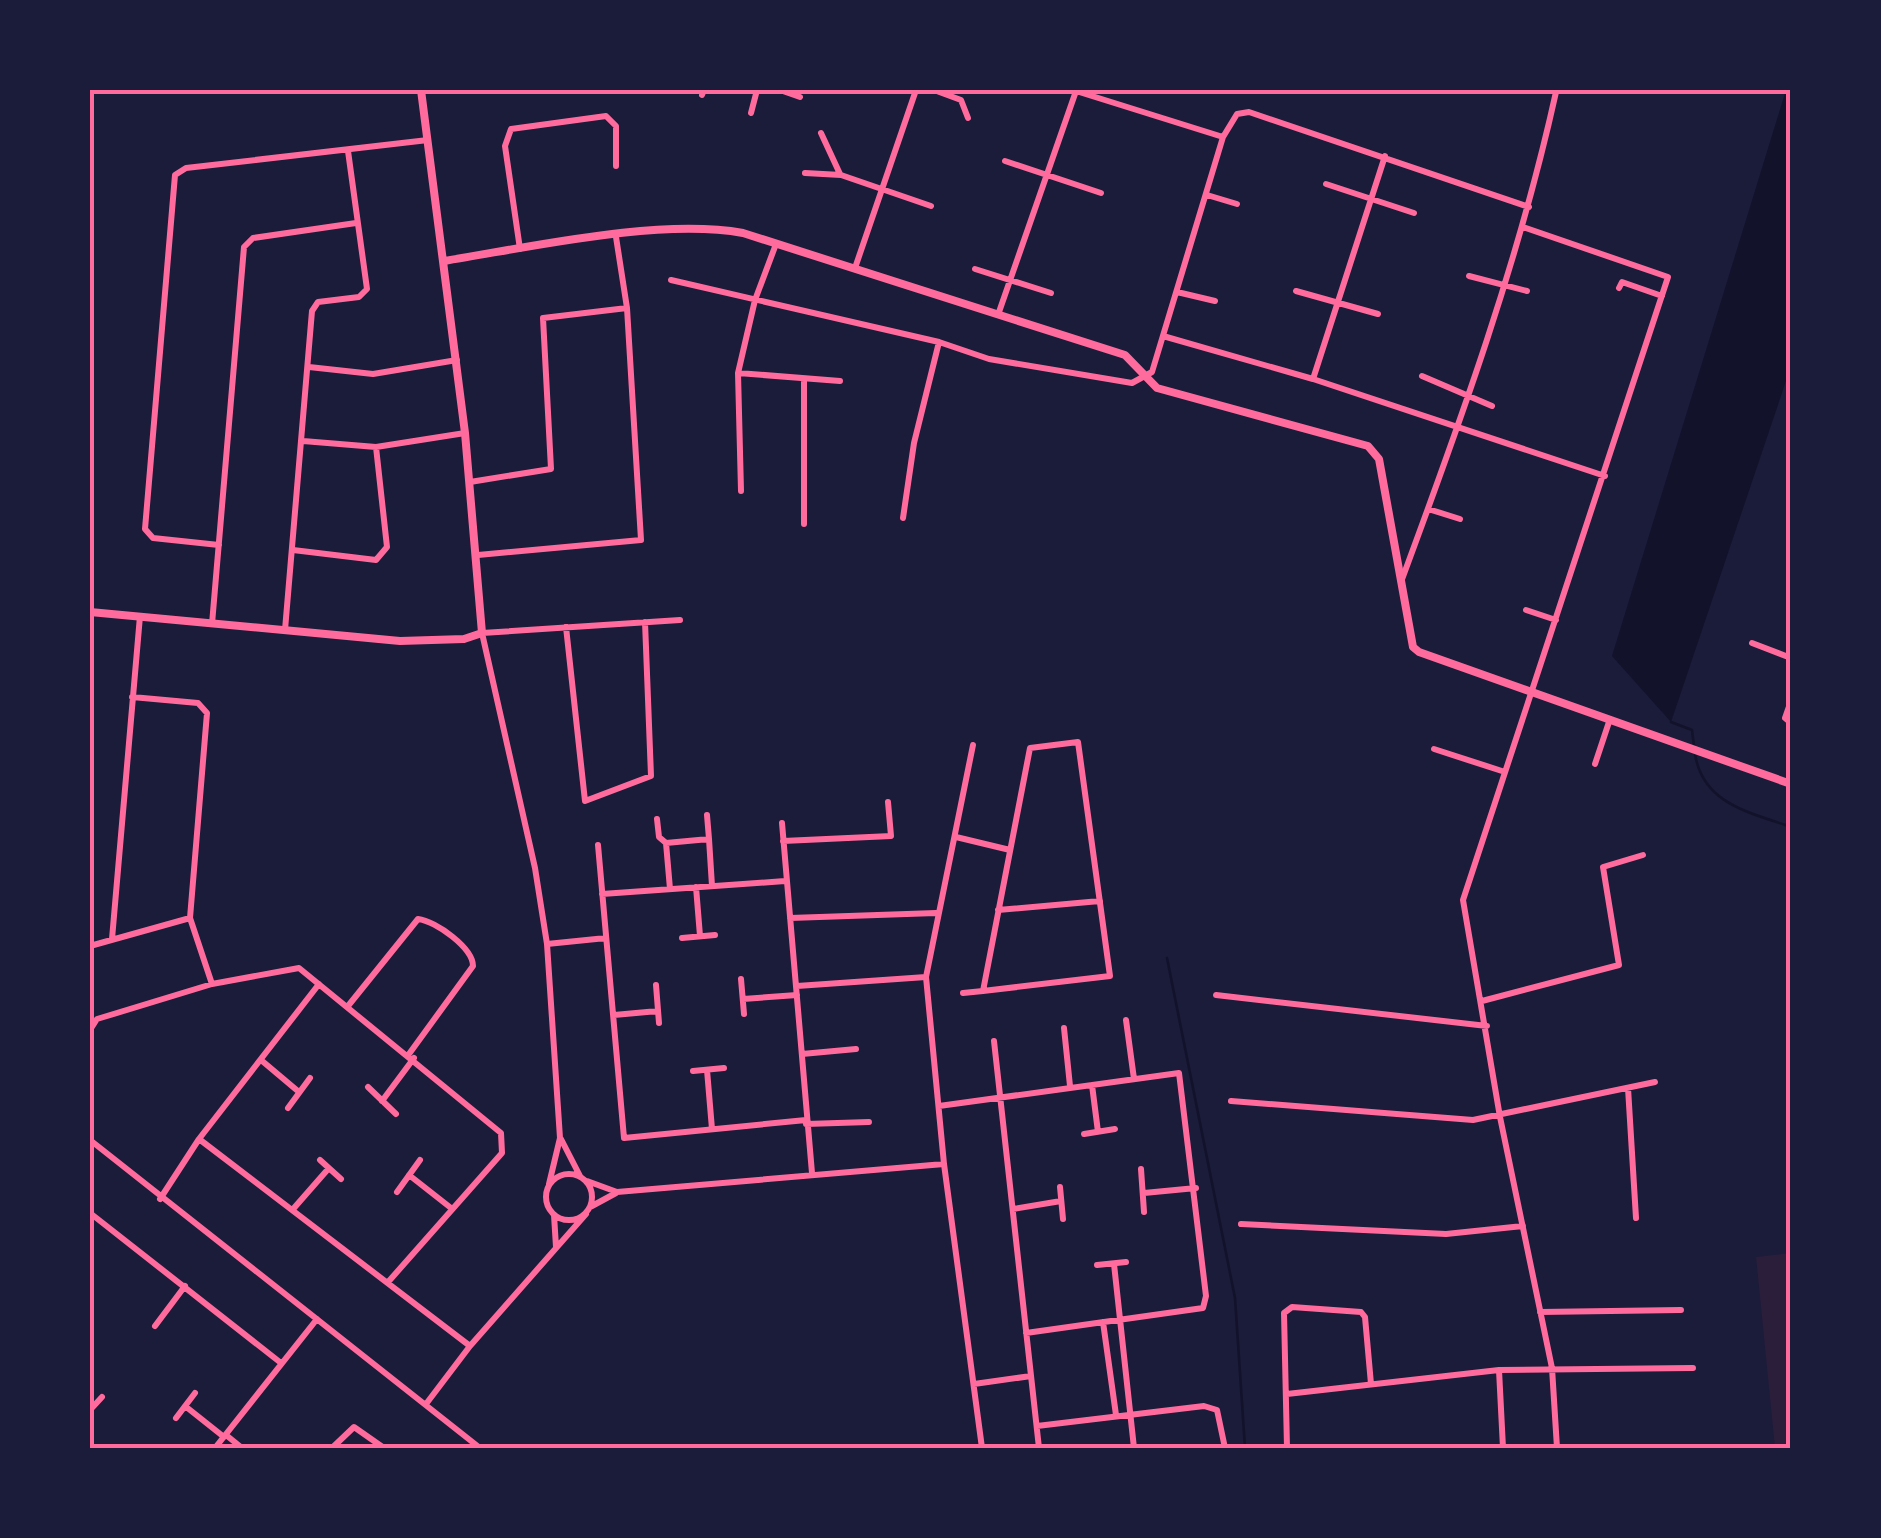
<svg xmlns="http://www.w3.org/2000/svg" width="1881" height="1538" font-family="Lora,serif">
<rect width="100%" height="100%" fill="#1b1b3a"/>
<path fill="#2a1e3b" d="M1791 1253V1448H1775L1756 1257Z"/>
<path fill="#12122b" d="M1786 90H1791V366L1671 722 1612 656Z"/>
<g fill="none" stroke-linecap="round" stroke-linejoin="round">
<path stroke="#12122b" stroke-width="2.5" d="M1671 722 1692 730 1694 746
M1695 754C1703 804 1749 812 1791 827
M1167 958 1235 1298 1245 1448"/>
<path stroke="#ff6b9d" stroke-width="6" d="M780 90 800 97
M934 90 961 100 968 118
M1076 91 1223 137
M702 95 704 90
M751 113 757 90
M821 133 840 174
M1005 161 1101 193
M805 173 841 175 931 206
M1326 184 1414 213
M1207 195 1237 204
M1523 227 1668 277 1463 900 1500 1117 1552 1368 1557 1448
M520 249 505 146 511 129 606 116 616 126V166
M855 268 916 90
M975 269 1051 293
M1469 276 1527 291
M671 280 939 342 989 359 1132 383 1152 372 1223 137 1237 114 1249 112 1529 207
M1619 288 1622 282 1662 296
M1296 291 1378 314
M1177 292 1215 301
M90 301V317
M999 312 1076 91
M1163 336 1313 379 1605 476
M309 367 373 374 457 360
M738 373 840 381
M1422 376 1492 406
M1313 379 1385 156
M804 380V524
M303 441 376 447 465 433
M470 482 551 469 543 318 627 308
M741 491 738 373 755 300 776 244
M1428 509 1460 519
M903 518 914 443 939 342
M219 545 153 538 145 529 175 175 186 168 428 140
M293 550 376 560 387 547 376 447
M478 555 641 540 627 308 616 237
M1401 582C1461 420 1519 260 1556 92L1552 90
M1526 610 1556 620
M212 624 244 247 253 238 356 223
M566 627 585 801 651 776 645 622
M285 630 312 311 318 302 359 297 367 289 348 151
M1752 643 1791 658
M132 697 198 703 207 713 190 918 212 984
M1791 701 1785 718 1791 723
M973 745 926 977 944 1164 982 1448
M1434 749 1505 772
M1595 764 1610 719
M707 815 709 839
M657 819 659 837 666 843
M782 823 812 1173
M956 837 1010 850
M783 841 891 836 888 802
M598 845 624 1138 806 1120
M696 887 700 936
M670 889 666 843 709 839 712 886
M602 894 785 881
M998 910 1100 901
M790 918 936 913
M682 938 715 935
M112 939 140 616
M547 944 606 938
M90 946 190 918
M741 979 744 1014
M656 985 659 1023
M797 986 926 977
M963 993 983 991 1110 976 1078 742 1030 748 983 991
M1216 995 1487 1026
M743 999 797 995
M1482 1001 1619 965 1603 867 1643 855
M348 1006 418 919C436 921 473 948 473 966L409 1054
M614 1015 658 1011
M1126 1020 1134 1079
M1064 1028 1070 1086
M90 1030 97 1019 212 984 299 968 501 1133 502 1153 389 1281
M994 1041 1039 1448
M802 1054 856 1049
M261 1060 299 1092
M707 1070 712 1129
M693 1071 724 1068
M1092 1085 1098 1132
M368 1087 396 1114
M1628 1088 1636 1218
M382 1101 414 1058
M1231 1101 1473 1120 1655 1082
M939 1106 1179 1073 1206 1296 1203 1308 1026 1333
M288 1108 310 1078
M806 1124 869 1122
M1084 1134 1115 1129
M199 1139 470 1346
M561 1139 580 1176
M90 1140 480 1448
M320 1160 341 1179
M1141 1169 1144 1212
M546 1197a23 23 0 1 1 46 0a23 23 0 1 1-46 0Z
M409 1175 451 1208
M587 1181 617 1192 944 1164
M549 1184 560 1138 547 944 535 868 482 633 680 620
M1060 1187 1063 1219
M397 1192 420 1160
M1144 1193 1196 1188
M160 1199 199 1139 319 984
M592 1206 616 1193
M294 1208 329 1168
M1013 1209 1061 1201
M90 1213 281 1363
M554 1215 556 1247
M1241 1224 1446 1234 1523 1226
M1114 1264 1134 1448
M1097 1265 1126 1262
M1540 1312 1681 1310
M1103 1322 1116 1415
M155 1326 185 1286
M1499 1370 1503 1448
M974 1384 1031 1376
M1287 1394 1499 1370 1693 1368
M426 1404 470 1346 586 1214
M185 1406 224 1437
M90 1410 102 1397
M176 1418 195 1393
M1037 1426 1204 1406 1217 1410 1225 1448
M226 1435 242 1448
M90 1445 94 1448
M215 1448 317 1319
M332 1448 354 1427 384 1448
M1287 1448 1284 1313 1292 1307 1361 1312 1365 1317 1371 1384"/>
<path stroke="#ff6b9d" stroke-width="8" d="M444 261C531 247 658 218 743 233L1125 355 1157 388 1368 446 1379 459 1413 647 1419 652 1791 784
M90 612 400 641 464 639 482 633 465 433 421 90"/>
</g>
<rect width="1881" height="1538" fill="none" stroke="#1b1b3a" stroke-width="185"/>
<rect x="92" y="92" width="1696" height="1354" fill="none" stroke="#ff6b9d" stroke-width="4"/>
</svg>
